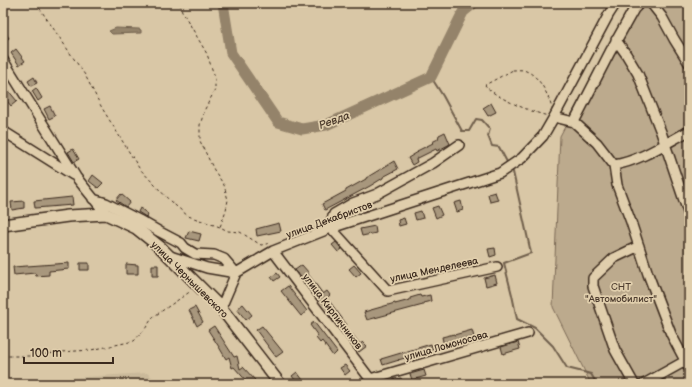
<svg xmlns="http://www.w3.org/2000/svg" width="692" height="387" font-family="'Balsamiq Sans',sans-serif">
<rect width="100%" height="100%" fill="#d9c7a6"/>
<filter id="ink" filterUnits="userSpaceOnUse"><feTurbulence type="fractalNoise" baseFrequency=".025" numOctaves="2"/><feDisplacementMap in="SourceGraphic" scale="8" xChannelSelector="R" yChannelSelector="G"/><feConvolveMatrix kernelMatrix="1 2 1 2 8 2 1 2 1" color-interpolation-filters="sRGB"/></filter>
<g filter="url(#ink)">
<path fill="#cab99a" d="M147 373 160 384H47L52 379Z"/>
<path fill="#bcaa8d" stroke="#7c6a56" d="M631 3H689V384H591L553 307 560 136Z"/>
<path fill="#94836a" stroke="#705f4c" d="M116 28 139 29 141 30V33L112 34 109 31Z"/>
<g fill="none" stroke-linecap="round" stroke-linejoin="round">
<path stroke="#705f4c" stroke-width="2" d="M431 77 443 96 462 131H469L476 119 482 120 490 129 488 136 492 146 499 147 507 162
M513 172 531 253 504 263 512 295 517 319 535 328 553 346 567 368 591 374 597 384"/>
<path stroke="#94836a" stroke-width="11" d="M223 3 231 53 278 122 302 129 326 125 431 77 463 12 474 3"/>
</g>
<path fill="#a8977d" stroke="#3b2a1e" d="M3 29 9 38 3 42Z
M16 49 25 61 19 65 11 53Z
M34 77 37 83 31 86 28 81Z
M36 88 42 98 38 101 32 91Z
M7 89 17 101 11 106 3 96V92Z
M491 103 496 112 488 116 483 108Z
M50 106 55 116 49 119 44 109Z
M445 132 450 144 437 151 436 149 416 159 417 162 412 165 408 158 418 152 417 151 433 143 432 142 438 139 439 135Z
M73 149 79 159 74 162 68 152Z
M394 161 398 169 383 177V178L370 186 325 210 322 204 346 191V190L366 179V178Z
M93 175 103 183 98 188 89 181Z
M495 192 498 200 490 202 488 194Z
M121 194 130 202 126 207 116 200Z
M72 197 73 205 35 208 34 201Z
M24 201V208L12 210 11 202Z
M461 201 463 210 457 212 454 203Z
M438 206 442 215 436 218 432 208Z
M140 208 148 214 146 217 138 212Z
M421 211 423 218 416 220 414 213Z
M404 218 406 224 399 226 398 220Z
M279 223 281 231 257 236 256 229Z
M375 226 376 233 362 236 360 229Z
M189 231 201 234 199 241 186 238Z
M336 242 342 249 338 252 332 245Z
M495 248 496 255 490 257 488 249Z
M476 261 477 265 464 268 463 264Z
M69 263V269L49 271V275L36 276 35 273 14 275 13 267Z
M80 263H89V270H80Z
M126 264 138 265V274H126Z
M152 265H158V276H152Z
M302 265 309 273 308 274 323 294 327 291 330 295 327 298 347 325 341 330 330 316 332 315 322 302 295 270Z
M354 265 361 273 356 277 349 269Z
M277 273 280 277 274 281 271 277Z
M495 275 497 283 486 286 484 278Z
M288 286 307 311 301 316 281 291Z
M420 295 421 297 430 295 431 301 423 303V305L367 320 364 312 395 303V304L410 300V298Z
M243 304 252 315 246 320 237 309Z
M195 307 203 322 197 326 189 310Z
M314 322 337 352 333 356 322 341 320 343 316 338 318 336 310 325Z
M214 326 234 357 237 356 240 369 243 367 255 380 251 384H249L234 367 232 368 229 357 226 359 219 347 208 330Z
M262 326 283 352 276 357 256 330Z
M472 330 474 337 444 346 442 337 454 334V335Z
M352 334 360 344 363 342 367 346 359 352 348 337Z
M518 342 520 349 503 354 501 347Z
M431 344 433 350 398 360H399L383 365 381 359Z
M345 365 350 371 345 375 340 368Z
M424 370 426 376 412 380 410 374Z
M297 372 306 384H298L292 376Z
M401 378 403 384H385V382Z"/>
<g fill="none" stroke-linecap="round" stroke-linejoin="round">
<defs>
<path id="minor" d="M651 3 662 17 674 39 689 63
M616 40 626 54 638 74 661 132 689 215
M3 60 76 177 106 214
M554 117 574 122 597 143 614 165 617 185 631 222 648 274 671 334 689 368
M574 122 610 52 634 9 640 3
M3 131 73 175
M459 145 433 163 377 194 353 203 334 214 330 224 331 228 388 291 497 267
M614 165C640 161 666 143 689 131
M93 199 106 203 139 220 160 232 181 243 185 248 195 254 214 255 224 259 236 273
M273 251 374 384
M170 256 207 268 236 273 273 251 331 228 500 173 522 158 543 136 554 117 609 14 616 3
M221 308 236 273
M370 379 528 333
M634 384 615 350 593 286V278L614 258 639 246
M644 384 689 359"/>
<path id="major" d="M3 225 68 216 106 214 136 228 160 247 221 308 280 384"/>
</defs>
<use href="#minor" stroke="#3b2a1e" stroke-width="12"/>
<use href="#major" stroke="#3b2a1e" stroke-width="14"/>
<path stroke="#3b2a1e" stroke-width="1" stroke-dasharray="3 3" stroke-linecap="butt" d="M36 3 85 75 102 108 139 168 170 201 188 216 220 227
M180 3 182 11 207 54 215 78V90L205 109 200 125V141L214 170 224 185 228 200 226 210 220 227 228 231 240 232 261 245 271 243
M513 70C517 70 523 69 526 71 542 77 551 101 554 117 538 115 494 98 485 85Z
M3 358 6 356H34L61 352 91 350 120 344 134 341 145 329 153 317 191 291"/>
<use href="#minor" stroke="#e0ceac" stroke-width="9"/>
<use href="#major" stroke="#e0ceac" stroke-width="11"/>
</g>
</g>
<g text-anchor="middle" stroke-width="3.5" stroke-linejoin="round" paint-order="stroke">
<g font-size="10" fill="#3b2a1e" stroke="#e0ceac">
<text transform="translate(329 219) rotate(-20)" y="4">улица Декабристов</text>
<text transform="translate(434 269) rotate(-12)" y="4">улица Менделеева</text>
<text transform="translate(190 279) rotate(45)" y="4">улица Чернышевского</text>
<text transform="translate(333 311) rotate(53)" y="4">улица Кирпичников</text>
<text transform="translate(446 345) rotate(-16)" y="4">улица Ломоносова</text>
</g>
<g font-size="10" fill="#4e3d2f" stroke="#e0ceac">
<text x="621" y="290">СНТ<tspan x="621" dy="12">"Автомобилист"</tspan></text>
</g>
<g font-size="11" font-style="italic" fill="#4d3c2d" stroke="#e0ceac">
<text transform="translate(334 120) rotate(-20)" y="4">Ревда</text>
</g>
</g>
<rect width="692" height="387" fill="none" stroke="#e0ceac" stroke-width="16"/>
<rect x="8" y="8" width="676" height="371" fill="none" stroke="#3b2a1e" stroke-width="1.5" filter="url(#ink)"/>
<path d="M24 357v6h89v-6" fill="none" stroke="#3b2a1e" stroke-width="2"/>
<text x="30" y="357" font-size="12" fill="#3b2a1e" stroke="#e0ceac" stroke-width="3" paint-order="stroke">100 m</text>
</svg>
